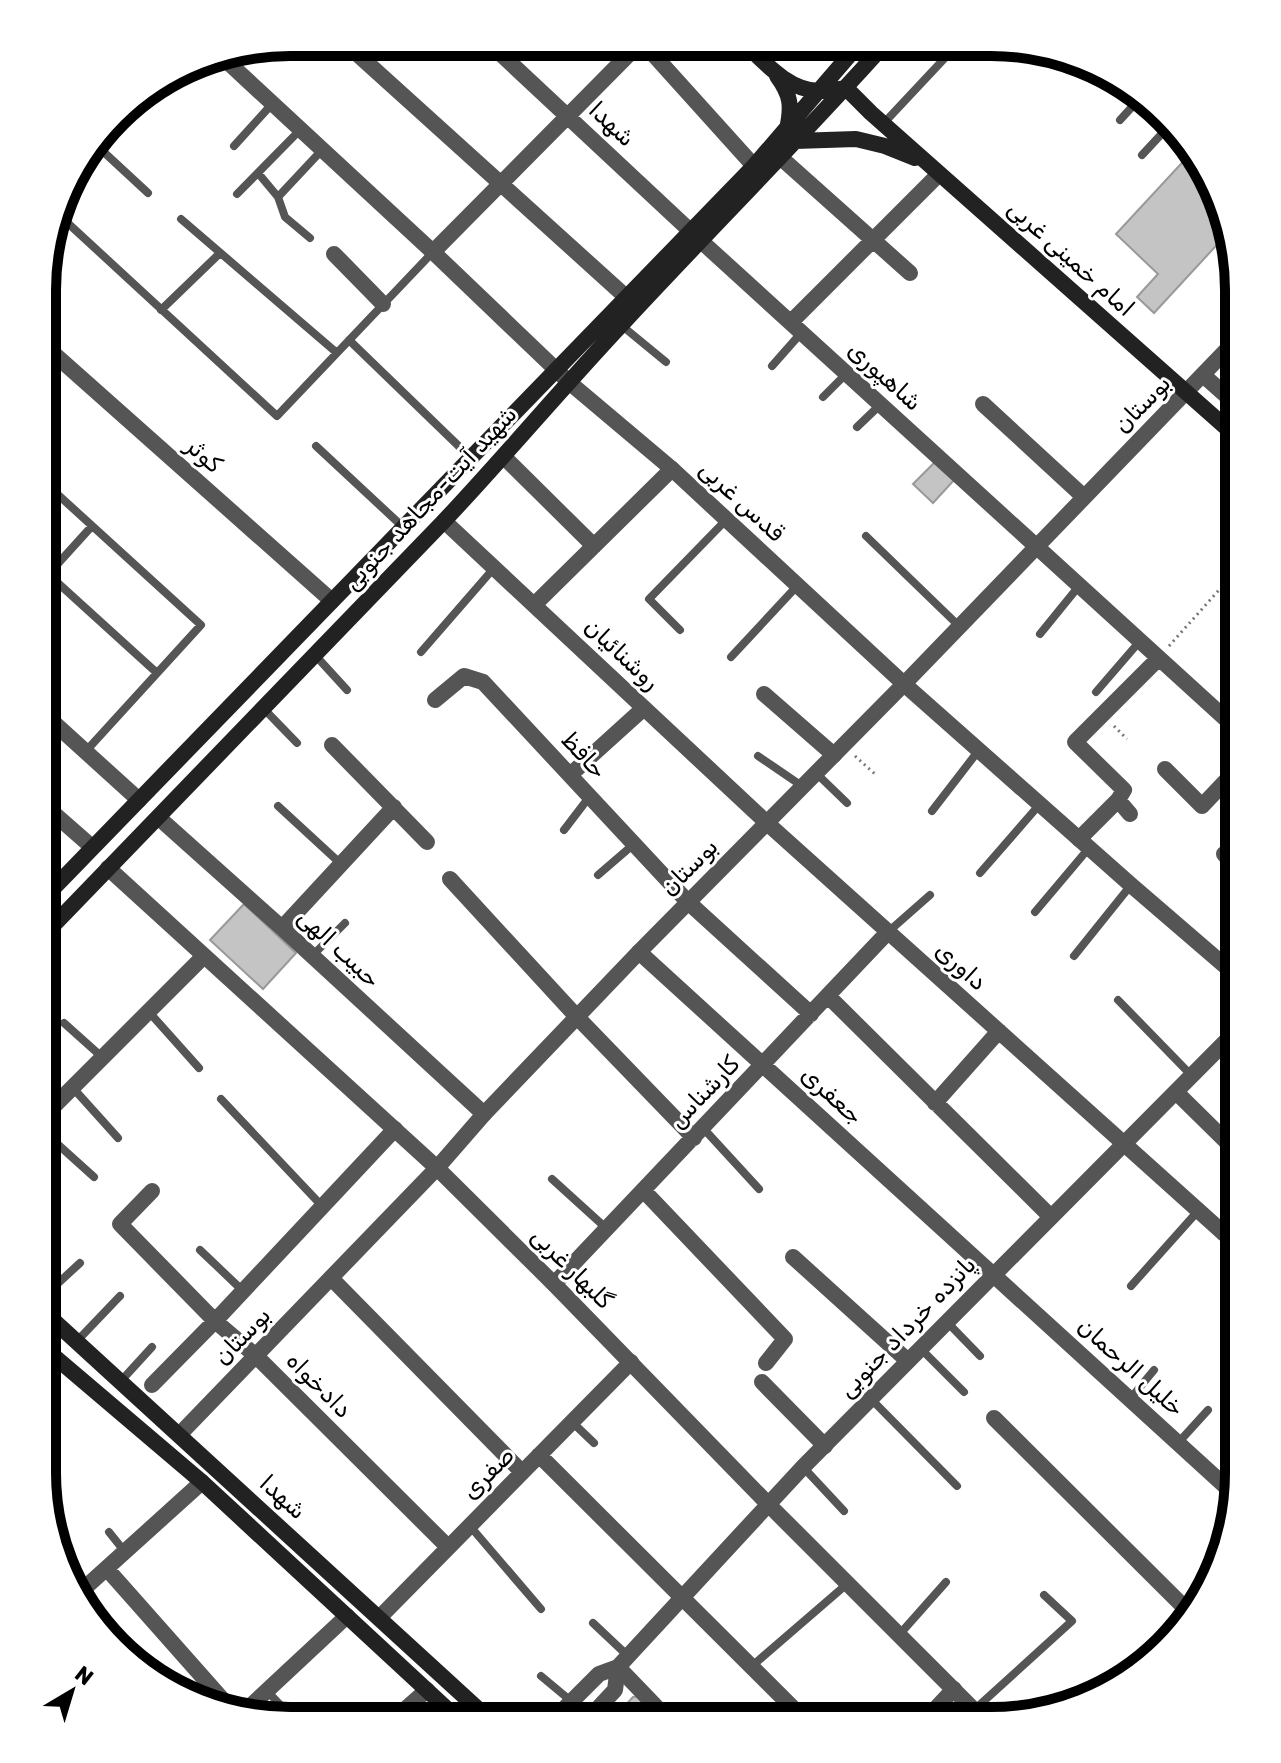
<svg xmlns="http://www.w3.org/2000/svg" width="1281" height="1763" font-family="Rubik,'Noto Naskh Arabic',sans-serif">
<rect width="100%" height="100%" fill="#fff"/>
<path fill="#c4c4c4" stroke="#999" stroke-width="2" d="M1191 153 1214 181 1226 235 1154 313 1137 297 1158 274 1116 234Z
M1239 358V387L1224 373Z
M936 461 955 479 933 503 913 484Z
M244 904 296 953 263 989 210 940Z
M639 1696 663 1720H612L633 1697Z"/>
<g fill="none" stroke-linecap="round" stroke-linejoin="round">
<path stroke="#777" stroke-width="3" stroke-dasharray="2 4" stroke-linecap="butt" d="M1169 646 1219 590
M1114 726 1127 739
M855 756 876 775"/>
<path stroke="#555" stroke-width="8" d="M1056 65 1061 59
M1120 120 1143 95
M883 124 958 44
M94 143 148 193
M234 146 272 104
M1142 155 1169 126
M258 173 278 197 285 217 310 238
M237 194 300 130
M278 197 322 150
M59 215 277 416 432 253
M181 219 337 353
M161 310 220 253
M621 325 666 362
M349 340 470 457
M772 366 802 332
M823 397 846 374
M857 427 880 405
M316 446 403 527
M44 482 201 625 86 751
M866 536 959 626
M48 574 157 673
M44 579 92 526
M680 630 649 599 726 520
M1040 634 1079 586
M421 652 494 568
M315 655 347 690
M731 657 798 585
M1096 692 1140 641
M264 709 297 743
M758 756 802 786
M816 773 847 803
M278 806 341 864
M932 811 979 750
M564 830 590 796
M980 873 1040 804
M598 875 634 844
M1035 912 1089 848
M888 932 930 895
M313 955 345 923
M1074 956 1131 885
M1118 1000 1191 1075
M149 1012 199 1068
M64 1023 102 1057
M73 1088 118 1138
M221 1099 322 1206
M703 1128 759 1189
M43 1131 94 1177
M552 1179 606 1228
M200 1250 242 1290
M1131 1286 1198 1211
M42 1298 80 1263
M947 1322 980 1356
M77 1341 120 1296
M921 1349 964 1392
M120 1382 152 1347
M871 1399 957 1486
M1130 1399 1154 1370
M572 1422 594 1443
M1178 1443 1208 1410
M803 1467 844 1511
M469 1525 541 1609
M109 1532 125 1552
M593 1623 628 1656
M899 1635 946 1582
M752 1666 847 1584
M541 1676 571 1701
M267 1691 287 1712
M974 1710 1072 1621 1044 1595"/>
<path stroke="#555" stroke-width="16" d="M344 42 636 306
M489 43 701 241 1239 731
M643 43 762 175
M780 157 910 273
M433 252 640 43
M334 254 383 304
M791 322 939 174
M44 345 332 601
M1203 375 1239 407
M983 404 1084 497
M504 457 594 546
M444 521 767 823 1239 1247
M534 605 672 469
M764 694 834 755
M435 700 464 676 483 682 688 902 811 1014
M43 713 139 800
M332 745 427 842
M1165 769 1202 806 1239 767
M570 775 644 708
M1130 814 1118 800 1124 790 1075 742 1159 658
M159 818 282 928 484 1114
M1079 839 1118 800
M1224 854 1239 869
M450 879 577 1017 694 1138
M282 928 394 807
M639 952 1236 1496
M828 996 1051 1217
M1176 1092 1239 1154
M935 1103 999 1031
M43 1117 204 956
M643 1190 785 1339 766 1363
M152 1191 120 1224 215 1321 256 1356 448 1547
M1223 1233 1239 1219
M793 1257 908 1361
M331 1278 522 1472
M554 1284 887 933
M762 1382 825 1446
M152 1385 215 1321 395 1129
M994 1418 1192 1615
M539 1455 805 1720
M107 1569 231 1709
M78 1594 202 1482
M379 1618 631 1362
M618 1667 669 1720
M243 1713 347 1616
M394 1719 427 1690
M924 1721 954 1689"/>
<path stroke="#555" stroke-width="16" d="M219 54 433 252 570 383 672 469 904 684 1131 885 1239 978
M43 804 92 847
M108 868 437 1168 554 1284 769 1505 985 1721
M179 1435 437 1168 484 1114 639 952 904 684 1239 337
M485 1714 550 1720
M553 1720 599 1674 618 1667 803 1467 1239 1028
M587 1720 615 1690 618 1667"/>
<path stroke="#222" stroke-width="16" d="M744 43C765 63 789 91 820 91 828 91 838 89 846 88L871 113 1239 439
M777 76C791 95 792 106 787 129
M795 141 856 139 885 146 915 158
M43 899 754 166 859 44
M43 936 444 521C505 456 562 388 623 323 710 229 800 139 885 44
M42 1310 490 1720
M42 1346 202 1482 458 1719"/>
</g>
<g text-anchor="middle" stroke-width="6" stroke-linejoin="round" paint-order="stroke">
<g font-size="24" fill="#000" stroke="#fff">
<text transform="translate(612 124) rotate(43)" y="8">شهدا</text>
<text transform="translate(1071 258) rotate(42)" y="8">امام خمینی غربی</text>
<text transform="translate(885 376) rotate(42)" y="8">شاهپوری</text>
<text transform="translate(1142 404) rotate(-46)" y="8">بوستان</text>
<text transform="translate(204 455) rotate(42)" y="8">کوثر</text>
<text transform="translate(430 498) rotate(-47)" y="8">شهید آیت-مجاهد جنوبی</text>
<text transform="translate(742 501) rotate(43)" y="8">قدس غربی</text>
<text transform="translate(622 654) rotate(43)" y="8">روشنائیان</text>
<text transform="translate(584 755) rotate(47)" y="8">حافظ</text>
<text transform="translate(689 867) rotate(-45)" y="8">بوستان</text>
<text transform="translate(339 948) rotate(43)" y="8">حبیب الهی</text>
<text transform="translate(961 966) rotate(42)" y="8">داوری</text>
<text transform="translate(704 1092) rotate(-46)" y="8">کارشناس</text>
<text transform="translate(832 1095) rotate(42)" y="8">جعفری</text>
<text transform="translate(572 1268) rotate(45)" y="8">گلبهار غربی</text>
<text transform="translate(907 1327) rotate(-46)" y="8">پانزده خرداد جنوبی</text>
<text transform="translate(242 1336) rotate(-46)" y="8">بوستان</text>
<text transform="translate(1131 1367) rotate(42)" y="8">خلیل الرحمان</text>
<text transform="translate(319 1385) rotate(45)" y="8">دادخواه</text>
<text transform="translate(488 1473) rotate(-45)" y="8">صفری</text>
<text transform="translate(283 1497) rotate(42)" y="8">شهدا</text>
</g>
</g>
<path d="M0 0H1281V1763H0ZM290 56H991A234 234 0 0 1 1225 290V1473A234 234 0 0 1 991 1707H290A234 234 0 0 1 56 1473V290A234 234 0 0 1 290 56Z" fill="#fff" fill-rule="evenodd"/>
<path fill="none" stroke="#000" stroke-width="10" d="M290 56H991A234 234 0 0 1 1225 290V1473A234 234 0 0 1 991 1707H290A234 234 0 0 1 56 1473V290A234 234 0 0 1 290 56Z"/>
<g transform="translate(72 1691) rotate(38)" stroke="#ffffff" stroke-width="6" paint-order="stroke">
<path d="M0-6L14 30L0 20L-14 30Z" fill="#000000"/>
<text y="-12" font-size="22" font-weight="bold" text-anchor="middle" fill="#000000">N</text>
</g>
</svg>
